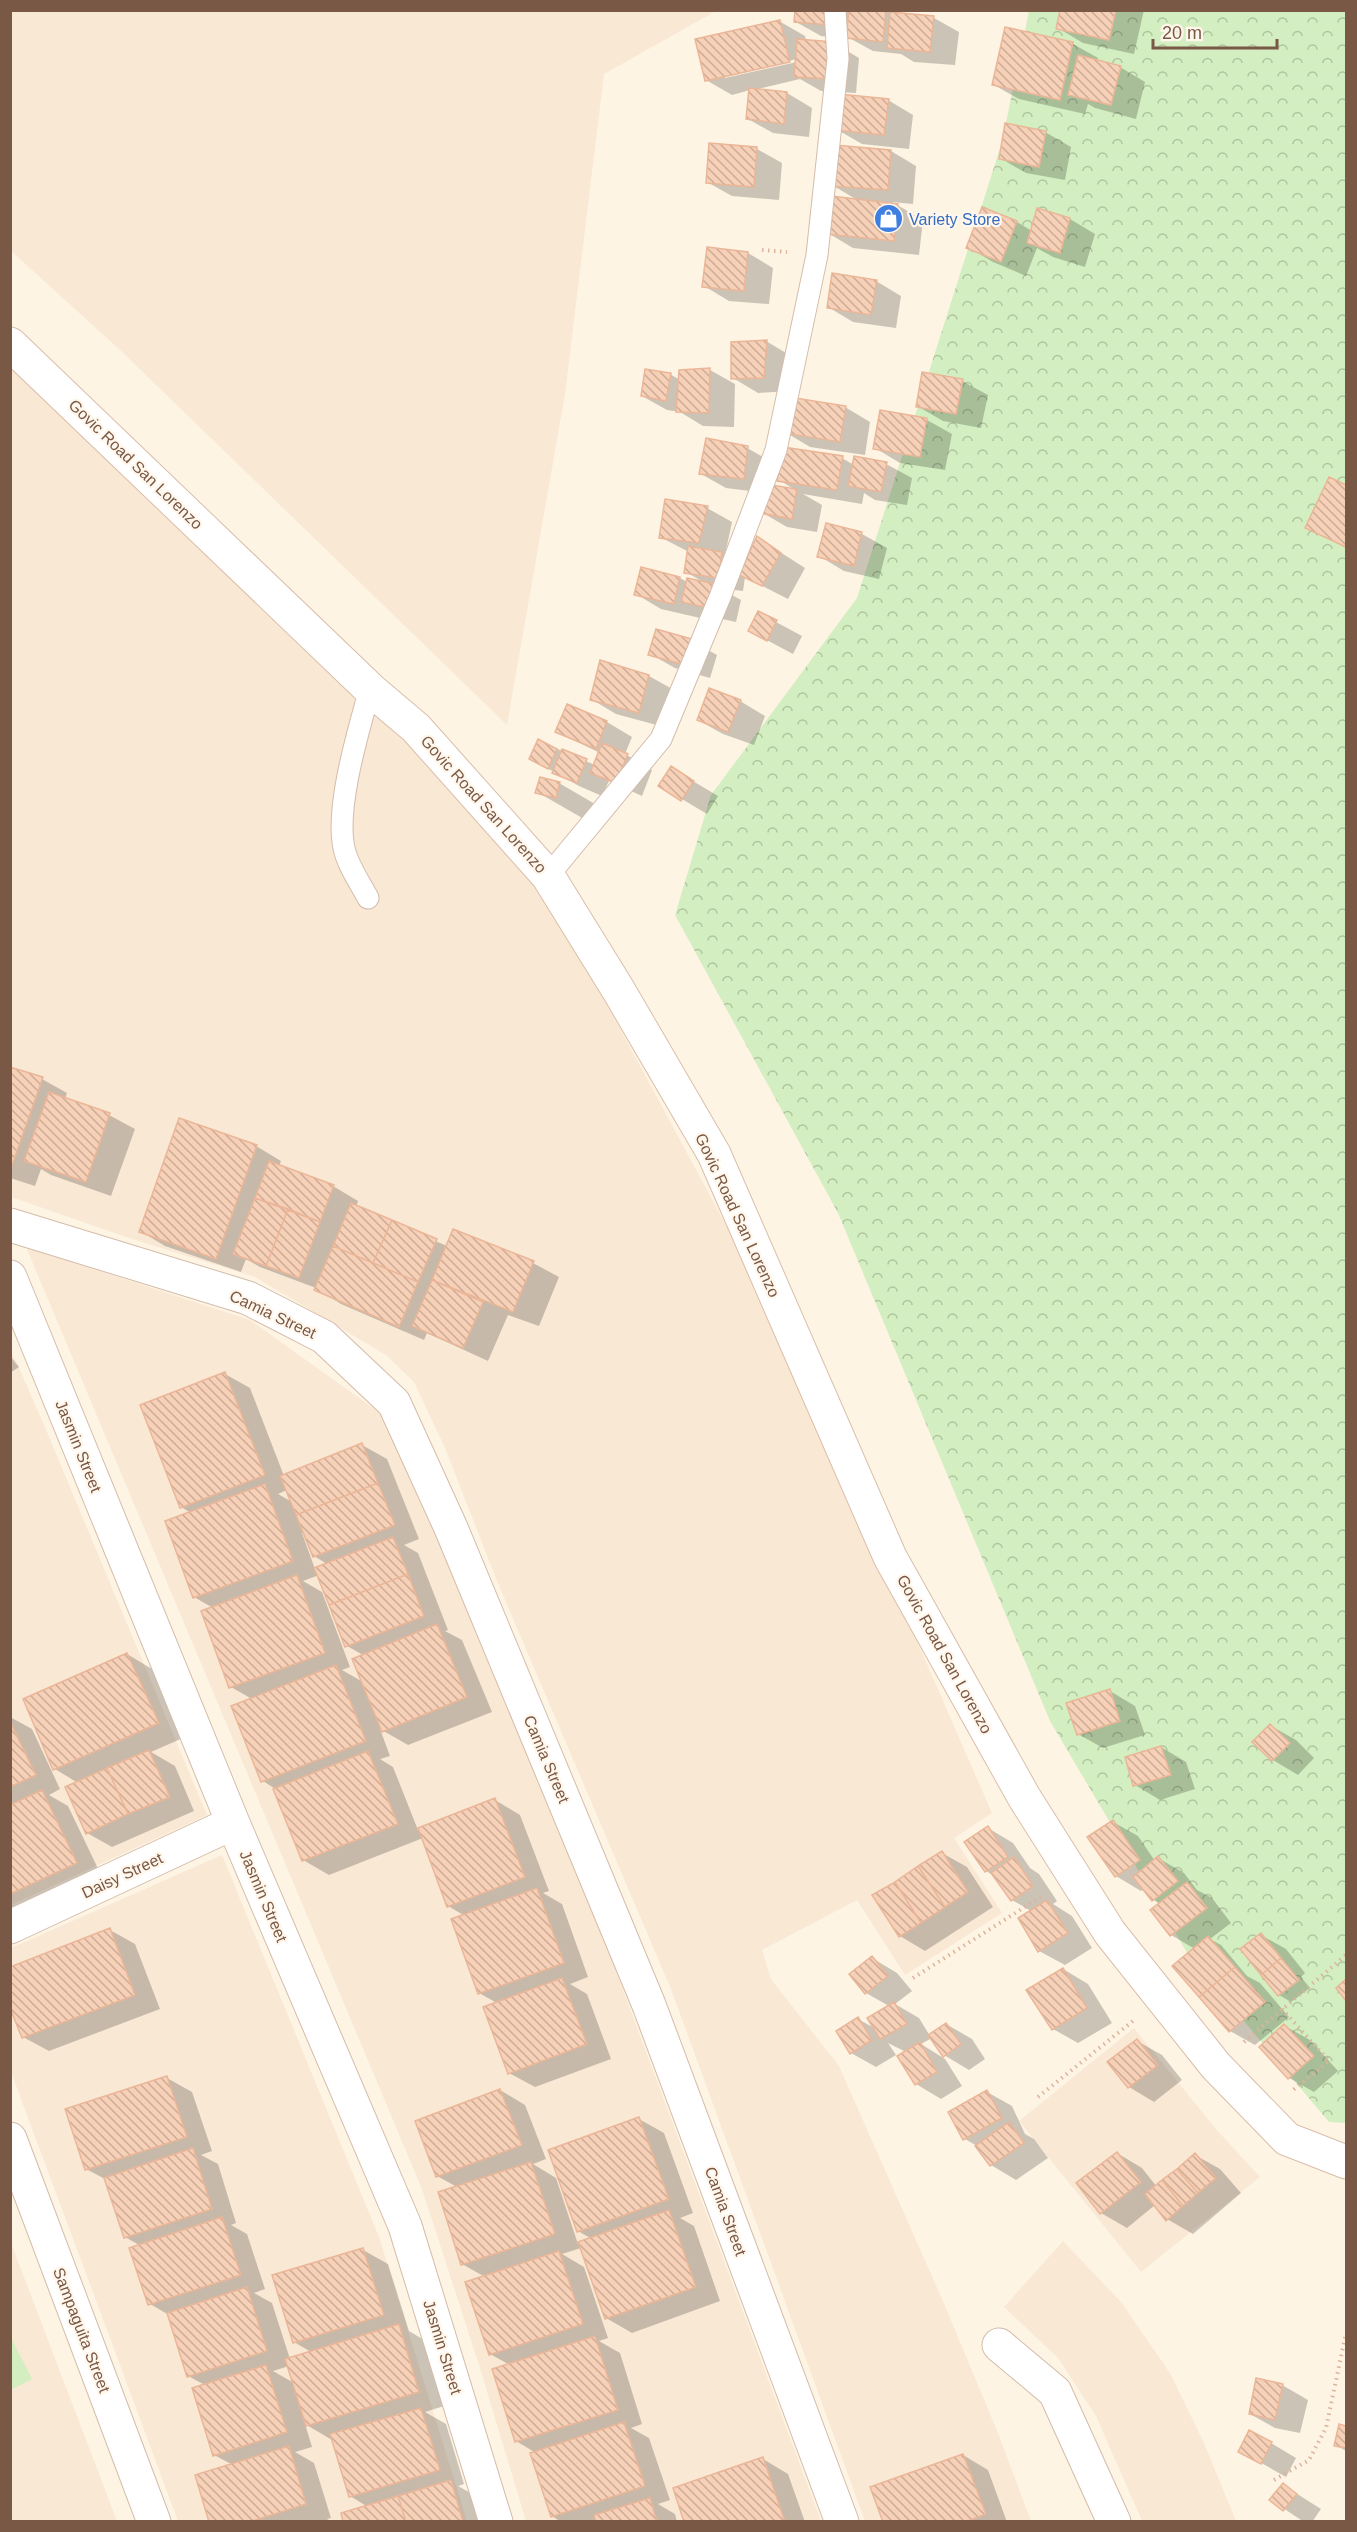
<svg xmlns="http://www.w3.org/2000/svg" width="1357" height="2532" font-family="Helvetica,sans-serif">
<defs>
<pattern id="forest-crowns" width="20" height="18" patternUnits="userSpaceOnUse" patternTransform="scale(1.5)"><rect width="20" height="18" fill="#d3eec0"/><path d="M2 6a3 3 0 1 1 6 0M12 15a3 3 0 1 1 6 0" fill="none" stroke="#b0c49e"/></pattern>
<pattern id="building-back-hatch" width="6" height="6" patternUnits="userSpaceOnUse" patternTransform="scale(1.5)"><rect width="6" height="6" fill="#f7d0b8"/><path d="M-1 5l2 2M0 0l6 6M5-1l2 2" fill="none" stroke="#cdac97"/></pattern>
</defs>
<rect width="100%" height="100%" fill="#fef4e4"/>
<path fill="#f9e8d4" d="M11 10 716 11 604 74 565 394 507 725 119 349 11 251Z
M10 361 370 702 556 910 775 1316 992 1813 954 1838 1002 1913 905 1975 857 1900 762 1950 771 1979 839 2066 942 2299 998 2433 1031 2521H865L671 1989 497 1581 445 1448 414 1382 386 1355 255 1277 129 1238 11 1197Z
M26 1247 250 1320 380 1413 430 1518 610 1955 821 2521H526L479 2365 422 2189Z
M10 1353 16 1361 44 1425 207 1815 11 1905Z
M222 1855 379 2237 467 2521H178L11 2072V1948Z
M1134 2028 1216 2129 1260 2177 1141 2272 1019 2121Z
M1063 2241 1121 2302 1170 2373 1204 2443 1236 2521H1142L1096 2416 1058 2358 1004 2307Z
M11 2243 117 2521H11Z"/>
<path fill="#d3eec0" d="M10 2336 32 2379 11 2390H10Z"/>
<path fill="url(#forest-crowns)" d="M1029 11H1346V2123L1329 2122 1189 1956 1050 1721 838 1213 675 915 711 795 857 598 1002 142Z"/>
<path fill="#0003" fill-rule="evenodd" d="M797 10H896L904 15 934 18 959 32 955 65 914 62 901 54 873 51 851 39 821 36 796 22Z
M1062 10H1144L1134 54 1083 43 1058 28Z
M779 21 805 36 806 41 834 43 859 58 856 93 821 91 800 79 753 90 787 93 812 108 809 137 773 133 748 119 750 90 732 95 706 80ZM797 59V62L725 78V75Z
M1006 29 1073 44 1098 58 1097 62 1120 67 1145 82 1136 119 1095 108 1088 104 1085 114 1019 99 994 85Z
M888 100 913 115 909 149 862 144 836 129Z
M1045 132 1071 147 1065 180 1026 173 1000 158Z
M710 145 757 149 782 163 779 200 732 196 707 182Z
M835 146 891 151 916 166 913 204 892 202 923 220 919 255 853 248 828 233 859 201 832 185Z
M983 209 1017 222 1032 231 1038 210 1070 219 1095 234 1085 267 1053 257 1037 248 1026 276 993 262 968 247Z
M748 253 773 268 769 304 729 301 704 286Z
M876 281 901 296 896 328 853 322 828 307Z
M766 341 791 356 789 391 758 393 733 378Z
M710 370 735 384 734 427 703 426 680 412 667 410 642 396 670 374 680 380Z
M962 381 988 395 981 428 943 421 917 406Z
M845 407 870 422 865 455 810 447 785 432Z
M882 412 927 420 952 434 945 470 900 463 875 448Z
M747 448 772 462 770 487 797 491 779 480 842 458 854 465 886 464 912 478 907 505 875 500 864 493 862 504 803 494 822 505 817 532 787 527 761 512 765 493 726 488 701 474Z
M1329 479 1346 487V548L1307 527Z
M707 508 732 522 725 555 744 566 758 538 805 568 788 599 745 577 743 591 719 588 741 600 736 622 708 616 701 612 700 618 661 609 636 594 642 569 680 578 687 582 705 583 686 572 689 552 660 537Z
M827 525 862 534 887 548 879 579 844 571 819 556Z
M759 613 802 636 793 654 750 631Z
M692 641 717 655 710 678 675 668 650 654Z
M649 676 674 690 664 727 616 714 591 699Z
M740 701 765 716 754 745 723 734 698 720Z
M568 706 607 722 632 737 625 754 652 770 642 796 609 781 602 796 579 786 531 759 539 741 595 765 600 753 557 732Z
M671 768 718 796 707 814 660 786Z
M559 783 607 811 584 819 537 792Z
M10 1068 42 1079 67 1093 65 1099 109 1115 135 1129 111 1196 51 1175 41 1169 35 1186 10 1178Z
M256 1146 281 1161 279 1166 333 1186 358 1201 356 1207 447 1246 454 1231 533 1263 559 1277 539 1326 508 1315 488 1361 427 1333 424 1340 341 1304 316 1288 260 1267 246 1259 241 1272 165 1246 140 1231Z
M10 1356 19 1367 10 1373Z
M225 1374 250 1388 284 1476 362 1445 387 1459 419 1539 404 1545 418 1553 448 1630 445 1631 462 1640 492 1712 408 1745 380 1729 390 1756 380 1759 393 1767 418 1830 495 1800 520 1815 549 1891 543 1893 562 1904 588 1977 570 1984 587 1994 611 2059 535 2087 509 2073 497 2003 479 1993 465 1916 448 1906 423 1838 329 1875 303 1860 274 1788 263 1781 252 1699 231 1687 213 1608 194 1597 191 1513 181 1507ZM287 1490 292 1502 278 1494ZM304 1532 314 1556 327 1564 315 1569 302 1533ZM319 1575 347 1646 363 1655V1682L342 1670 350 1667 322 1592 303 1581Z
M127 1654 152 1669 183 1738 151 1752 175 1766 194 1811 112 1847 87 1833 78 1783 55 1769Z
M1110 1691 1135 1706 1145 1735 1103 1748 1078 1734Z
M10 1717 32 1729 60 1789 49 1795 68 1806 102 1877 23 1914 10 1907Z
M1271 1726 1296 1740 1314 1758 1298 1775 1273 1760Z
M1161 1747 1186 1762 1195 1789 1160 1800 1135 1785Z
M1113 1822 1138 1836 1155 1861 1158 1858 1184 1873 1197 1890 1212 1898 1231 1923 1210 1939 1221 1945 1247 1976 1260 1983 1289 2017 1255 2045 1230 2031 1195 1949 1171 1935 1161 1904 1153 1900 1144 1889 1141 1891 1116 1876Z
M988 1828 1013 1843 1030 1868 1039 1874 1057 1901 1053 1904 1072 1916 1092 1948 1065 1965 1039 1951 1031 1911 1012 1900 996 1877 986 1871Z
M942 1853 967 1867 993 1907 925 1951 900 1936Z
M110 1930 135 1944 160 2009 49 2051 23 2037Z
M1261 1935 1286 1949 1305 1973 1301 1977 1310 1988 1291 2002 1279 1995Z
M872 1958 897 1973 912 1991 895 2004 919 2018 930 2036 946 2024 972 2039 985 2059 969 2070 944 2055 932 2038 921 2044 945 2059 962 2086 941 2099 916 2084 906 2052 888 2043 896 2055 876 2067 851 2053 858 2019 876 2029 889 2006 866 1993Z
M1063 1969 1088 1984 1112 2023 1078 2043 1053 2029Z
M1285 2026 1310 2040 1338 2071 1314 2092 1289 2078Z
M1137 2041 1162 2055 1182 2080 1154 2102 1129 2087Z
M167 2078 192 2092 212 2151 201 2155 218 2164 236 2223 231 2225 247 2234 265 2289 254 2293 272 2303 290 2359 311 2352 294 2342 363 2250 388 2264 409 2331 424 2340 444 2406 425 2412 446 2424 464 2484 458 2486 476 2496 484 2522H345L368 2507 350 2496 332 2440 305 2424 312 2447 295 2452 314 2463 331 2518 327 2519 332 2522H211L233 2465 214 2455 205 2385 188 2376 169 2315 150 2304 141 2246 125 2237 107 2180 86 2169ZM289 2366 294 2383 273 2371Z
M500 2090 525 2105 546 2159 533 2164 556 2178 578 2244 592 2239 578 2231 639 2119 664 2133 693 2213 680 2218 694 2226 720 2301 632 2333 606 2318 581 2248 562 2254 584 2267 608 2338 599 2341 620 2353 642 2424 631 2428 649 2438 670 2500 658 2504 675 2514 677 2522H561L552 2516 536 2453 516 2441 510 2365 490 2354 485 2277 462 2264 457 2187 437 2176Z
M987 2092 1012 2106 1025 2134 1034 2139 1048 2158 1016 2180 991 2165 977 2146 965 2139 950 2112Z
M1117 2153 1142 2168 1157 2187 1195 2155 1220 2169 1241 2193 1193 2234 1167 2219 1155 2205 1127 2228 1101 2213 1078 2184Z
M1282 2385 1308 2400 1300 2433 1275 2428 1250 2414Z
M1340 2426 1346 2427V2451L1336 2445Z
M1271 2443 1296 2458 1286 2477 1240 2451Z
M963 2455 988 2470 1007 2522H884Z
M763 2459 788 2474 805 2522H686Z
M1283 2485 1321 2509 1312 2522H1304L1271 2500Z"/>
<path fill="url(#building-back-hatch)" stroke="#ebb697" stroke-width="1.5" d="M795 10H830L829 25 794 22Z
M849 10H886L883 42 846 38Z
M1060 10H1116L1109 40 1056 29Z
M890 12 934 16 930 52 887 48Z
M780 20 790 62 705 81 695 39Z
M1005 27 1073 42 1060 100 992 85Z
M797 39 834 42 832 79 794 77Z
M1078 55 1121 66 1111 105 1068 95Z
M749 88 787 92 784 124 746 119Z
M839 94 889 99 884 135 835 130Z
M1005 123 1046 131 1039 167 999 159Z
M709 143 757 147 754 187 706 183Z
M834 145 891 150 888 190 830 186Z
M831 196 898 204 894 241 826 234Z
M982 207 1017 221 1001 262 966 248Z
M1037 208 1070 218 1060 253 1027 243Z
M707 247 748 252 744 291 702 287Z
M832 273 877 280 871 315 827 308Z
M767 340 764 378 731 379V342Z
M710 368 709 413 676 412 679 370Z
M645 369 671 373 666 401 641 396Z
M922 372 963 379 956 414 916 407Z
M789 397 846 406 840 442 784 433Z
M880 410 927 418 920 457 873 449Z
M706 438 748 446 744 479 699 474Z
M783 447 843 456 837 490 777 481Z
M854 456 887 462 881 492 848 486Z
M1329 477 1346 485V547L1305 528Z
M765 484 797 489 792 519 760 513Z
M665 499 708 506 699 543 659 538Z
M826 523 862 532 854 566 817 557Z
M757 536 781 553 762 586 739 575Z
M688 546 722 552 718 578 684 573Z
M641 567 680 577 674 604 634 595Z
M687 578 716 584 710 608 681 602Z
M758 611 777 620 767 641 748 631Z
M656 629 692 639 685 665 648 655Z
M600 660 649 675 639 713 590 700Z
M709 688 741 700 728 732 697 720Z
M567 704 607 721 596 749 555 732Z
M538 739 557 749 548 769 529 759Z
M602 743 628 754 616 783 590 773Z
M562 749 587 759 577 783 552 773Z
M671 766 694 781 681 801 658 786Z
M540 777 560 782 556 798 535 793Z
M10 1067 43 1077 10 1171Z
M49 1092 110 1113 86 1182 24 1161Z
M179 1118 257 1145 216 1259 139 1232Z
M269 1161 334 1185 320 1222 255 1198Z
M255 1198 288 1209 266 1266 233 1254Z
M351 1203 392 1220 373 1263 333 1246Z
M288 1209 320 1222 299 1278 266 1266Z
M392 1220 437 1239 418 1282 373 1263Z
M453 1229 534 1261 513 1312 432 1280Z
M333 1246 418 1282 399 1327 314 1290Z
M432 1280 483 1302 463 1348 412 1326Z
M225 1372 265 1475 180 1508 140 1405Z
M362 1443 378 1483 296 1515 280 1476Z
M378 1483 395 1525 313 1557 296 1515Z
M265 1484 293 1561 193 1598 165 1521Z
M393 1537 408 1574 329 1605 314 1568Z
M408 1574 424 1616 345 1647 329 1605Z
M297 1575 325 1653 229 1688 201 1611Z
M437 1624 467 1697 382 1732 352 1659Z
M127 1653 159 1723 53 1770 23 1699Z
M336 1665 366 1741 261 1782 231 1706Z
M1110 1689 1120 1721 1077 1735 1066 1703Z
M10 1722 36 1775 10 1787Z
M1270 1724 1290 1743 1272 1761 1252 1742Z
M1161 1746 1171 1775 1133 1786 1125 1757Z
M149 1750 170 1797 128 1814 107 1768Z
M368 1751 398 1824 302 1861 273 1789Z
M107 1768 128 1814 86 1834 65 1787Z
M42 1790 77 1863 10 1894V1805Z
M495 1798 525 1877 447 1907 418 1828Z
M1113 1820 1140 1860 1115 1877 1087 1837Z
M988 1826 1008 1857 985 1872 964 1842Z
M942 1851 968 1892 945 1907 918 1866Z
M1158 1856 1178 1881 1152 1901 1133 1877Z
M1014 1857 1033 1886 1011 1901 991 1873Z
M918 1866 945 1907 921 1923 895 1882Z
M895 1882 921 1923 899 1937 872 1895Z
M1187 1882 1207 1908 1170 1936 1150 1910Z
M537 1888 564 1963 478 1994 451 1919Z
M1047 1900 1068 1933 1038 1952 1018 1918Z
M110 1928 135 1995 22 2038 10 2008V1967Z
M1261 1933 1281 1958 1261 1975 1240 1949Z
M1208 1936 1235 1967 1199 1997 1172 1966Z
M872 1956 888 1976 865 1994 849 1974Z
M1281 1958 1299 1980 1278 1996 1261 1975Z
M1235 1967 1265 2002 1229 2032 1199 1997Z
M1063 1968 1087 2008 1052 2030 1026 1990Z
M562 1978 587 2044 508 2074 483 2007Z
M1346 1979V2001L1336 1988Z
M894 2002 907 2024 880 2039 867 2018Z
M858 2017 872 2040 850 2054 836 2031Z
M946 2023 961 2044 943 2057 928 2035Z
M1284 2024 1314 2056 1288 2079 1259 2047Z
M1137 2039 1158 2065 1128 2088 1107 2062Z
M920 2042 937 2072 915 2085 897 2056Z
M167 2076 187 2137 85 2170 65 2109Z
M500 2089 522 2145 436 2177 415 2121Z
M987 2090 1002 2118 963 2140 948 2112Z
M639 2117 669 2199 577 2232 548 2150Z
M1009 2122 1024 2143 990 2166 975 2146Z
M193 2148 212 2209 124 2238 104 2178Z
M1117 2152 1141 2182 1100 2214 1076 2183Z
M1195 2153 1216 2178 1198 2193 1177 2169Z
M531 2162 555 2234 461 2265 438 2192Z
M1177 2169 1198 2193 1183 2206 1162 2180Z
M1162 2180 1183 2206 1166 2221 1145 2194Z
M669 2210 696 2287 605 2319 578 2242Z
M222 2217 241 2275 148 2305 129 2248Z
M363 2248 384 2315 293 2343 272 2275Z
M559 2251 583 2324 489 2355 465 2282Z
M247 2287 267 2351 187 2377 167 2313Z
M399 2324 419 2392 306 2426 285 2359Z
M595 2336 618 2410 515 2442 492 2369Z
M266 2365 287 2432 213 2456 192 2388Z
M1256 2378 1283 2384 1275 2420 1249 2414Z
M421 2408 440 2470 349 2497 330 2434Z
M624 2422 645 2486 551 2517 530 2453Z
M1339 2424 1346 2426V2448L1334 2446Z
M1249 2430 1272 2442 1261 2464 1238 2452Z
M289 2446 306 2504 249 2522H209L195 2475Z
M963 2454 986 2514 965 2522H883L870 2487Z
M763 2457 785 2522H684L673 2488Z
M451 2480 463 2522H406L398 2496Z
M1283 2483 1297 2494 1283 2511 1269 2500Z
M398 2496 406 2522H343L341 2513Z
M650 2498 657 2522H596L594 2515Z"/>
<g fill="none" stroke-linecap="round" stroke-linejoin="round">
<defs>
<path id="lane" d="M548 876 661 739 720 597 776 450 817 255 838 59 835 10
M368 898C360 883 347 864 344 848 335 807 359 729 370 689"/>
<path id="street" d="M10 1225 248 1298 324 1337 394 1403 451 1528 649 2005 842 2522
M10 1277 233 1823 405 2226 496 2522
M10 1927 233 1823
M10 2139 154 2522
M999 2345 1055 2392 1114 2522"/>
<path id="secondary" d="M10 344 370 689 416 728 548 876 619 991 714 1154 890 1557 1024 1797 1110 1933 1216 2066 1287 2139 1346 2162"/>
</defs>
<use href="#lane" stroke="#d4bcab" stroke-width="23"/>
<use href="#street" stroke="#d4bcab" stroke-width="35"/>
<use href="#secondary" stroke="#dabeaa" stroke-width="35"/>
<path stroke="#dcb39b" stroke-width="4" stroke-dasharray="1.5 4.5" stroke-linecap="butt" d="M762 250 787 252
M913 1978 1042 1896
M1282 2009 1329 2061 1293 2090
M1244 2042 1346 1955
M1038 2097 1133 2021
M1274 2480 1309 2460 1326 2428 1346 2333"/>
<use href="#lane" stroke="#fff" stroke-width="21"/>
<use href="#street" stroke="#fff" stroke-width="33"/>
<use href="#secondary" stroke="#fff" stroke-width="33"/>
</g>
<defs>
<symbol id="shop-disc" viewBox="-11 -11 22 22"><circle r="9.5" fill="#3f7fe0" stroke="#fff7ec"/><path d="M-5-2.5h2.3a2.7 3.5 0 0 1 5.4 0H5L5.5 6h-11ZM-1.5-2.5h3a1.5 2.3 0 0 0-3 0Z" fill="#fff"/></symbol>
</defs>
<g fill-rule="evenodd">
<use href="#shop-disc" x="872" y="202" width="33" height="33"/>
</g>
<g text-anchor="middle" stroke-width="4.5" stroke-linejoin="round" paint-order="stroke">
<g font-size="16" fill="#366cbe" stroke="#fff7ec" text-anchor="start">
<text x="909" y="225">Variety Store</text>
</g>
<g font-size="16" fill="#7a5846" stroke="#fff7ec">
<text transform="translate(136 464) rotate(44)" y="6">Govic Road San Lorenzo</text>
<text transform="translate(484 804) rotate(48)" y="6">Govic Road San Lorenzo</text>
<text transform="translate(738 1215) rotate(65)" y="6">Govic Road San Lorenzo</text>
<text transform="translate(273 1314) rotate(25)" y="6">Camia Street</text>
<text transform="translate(79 1446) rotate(68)" y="6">Jasmin Street</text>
<text transform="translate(945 1654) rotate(61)" y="6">Govic Road San Lorenzo</text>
<text transform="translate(547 1759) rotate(67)" y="6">Camia Street</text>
<text transform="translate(122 1875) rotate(-25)" y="6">Daisy Street</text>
<text transform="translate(264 1896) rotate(67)" y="6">Jasmin Street</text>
<text transform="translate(726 2211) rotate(70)" y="6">Camia Street</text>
<text transform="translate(82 2330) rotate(69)" y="6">Sampaguita Street</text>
<text transform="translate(443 2347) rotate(73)" y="6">Jasmin Street</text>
</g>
</g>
<rect width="1357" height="2532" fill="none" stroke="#7a5846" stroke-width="24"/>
<path d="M1153 39v9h124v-9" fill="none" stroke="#7a5846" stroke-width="3"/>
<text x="1162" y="39" font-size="18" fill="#7a5846" stroke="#fff7ec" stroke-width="4.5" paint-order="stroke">20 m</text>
</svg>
